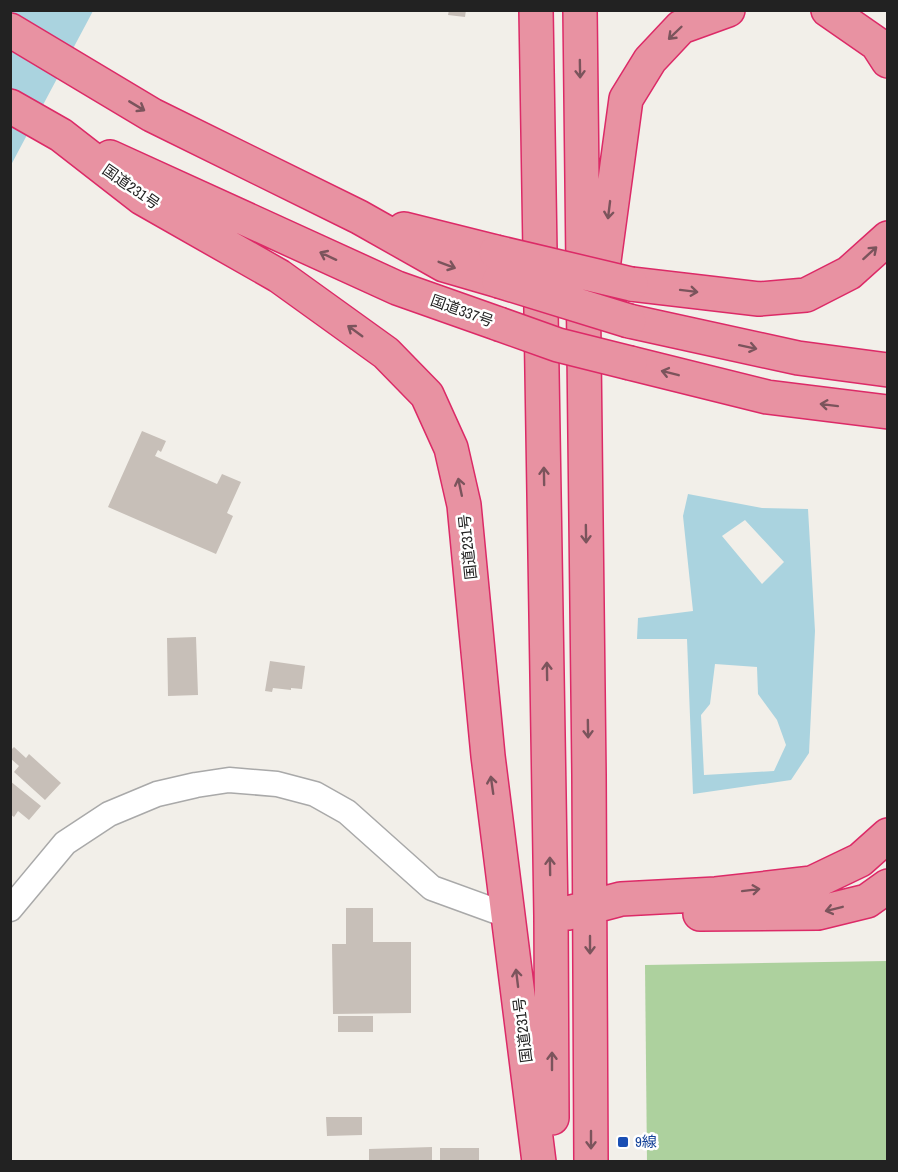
<svg xmlns="http://www.w3.org/2000/svg" width="898" height="1172" font-family="'Archivo Narrow','Noto Sans JP',sans-serif">
<rect width="100%" height="100%" fill="#f2efe9"/>
<path fill="#add19e" d="M887 961V1161H647L645 965Z"/>
<path fill="#aad3df" fill-rule="evenodd" d="M11 11H93L11 165Z
M688 494 762 508 808 509 815 631 809 753 791 780 693 794 687 639H637L638 618 693 611 683 516ZM745 520 784 562 762 584 722 536ZM715 664 757 667 758 694 777 720 786 745 774 771 704 775 701 715 710 704Z"/>
<path fill="#c7bfb8" d="M449 10H466L465 17 448 15Z
M142 431 166 441 161 452 158 450 155 456 217 484 222 474 241 482 227 513 233 516 216 554 108 507Z
M196 637 198 695 168 696 167 638Z
M270 661 305 666 302 689 291 688V690L273 688 272 692 265 691Z
M14 747 26 758 29 754 61 783 45 800 14 772 19 766 10 758V751Z
M10 781 41 806 29 820 18 811 14 817 10 814Z
M346 908H373V942H411V1013L333 1014 332 944H346Z
M338 1016H373V1032H338Z
M326 1117H362V1135L327 1136Z
M432 1147V1162H369V1149Z
M440 1148H479V1162H440Z"/>
<g fill="none" stroke-linecap="round" stroke-linejoin="round">
<defs>
<path id="street" d="M10 909 65 843 109 814 157 794 196 785 229 780 277 784 315 794 347 812 432 888 509 916"/>
<path id="highway" d="M536 10 551 916 552 1118
M580 10 589 775 591 1162
M828 10 877 44 888 61
M10 30 152 115 359 217 444 265 499 281
M10 106 61 135 142 198 279 276 386 353 427 395 451 448 464 505 488 756 539 1162
M110 157 397 288 499 324
M404 229 496 252
M601 283 626 99 650 60 681 27 728 10
M631 284 759 299 806 295 849 273 888 238
M629 321 798 358 888 370
M630 363 767 397 888 412
M568 913 621 899 716 894 812 883 860 860 888 835
M700 914 818 913 867 901 888 886"/>
</defs>
<use href="#street" stroke="#a9a9a9" stroke-width="27"/>
<use href="#highway" stroke="#dc2a67" stroke-width="36"/>
<use href="#street" stroke="#fff" stroke-width="24"/>
<use href="#highway" stroke="#e892a2" stroke-width="33"/>
<defs>
<path id="highway-bridge" d="M496 252 631 284
M499 281 629 321
M499 324 558 345 630 363"/>
</defs>
<use href="#highway-bridge" stroke="#dc2a67" stroke-width="36" stroke-linecap="butt"/>
<use href="#highway-bridge" stroke="#e892a2" stroke-width="33"/>
</g>
<defs><path id="oneway-shaft" d="M-6 0H5M1.5-3L5.5 0L1.5 3" fill="none" stroke-width="1.6" stroke-linecap="round" stroke-linejoin="round" transform="scale(1.5)"/></defs>
<g stroke="#7b545c">
<use href="#oneway-shaft" transform="translate(675 33) rotate(136)"/>
<use href="#oneway-shaft" transform="translate(580 69) rotate(89)"/>
<use href="#oneway-shaft" transform="translate(137 106) rotate(31)"/>
<use href="#oneway-shaft" transform="translate(609 210) rotate(97)"/>
<use href="#oneway-shaft" transform="translate(870 253) rotate(-42)"/>
<use href="#oneway-shaft" transform="translate(328 256) rotate(-155)"/>
<use href="#oneway-shaft" transform="translate(447 265) rotate(21)"/>
<use href="#oneway-shaft" transform="translate(689 291) rotate(7)"/>
<use href="#oneway-shaft" transform="translate(355 331) rotate(-144)"/>
<use href="#oneway-shaft" transform="translate(748 347) rotate(12)"/>
<use href="#oneway-shaft" transform="translate(670 373) rotate(-166)"/>
<use href="#oneway-shaft" transform="translate(829 405) rotate(-173)"/>
<use href="#oneway-shaft" transform="translate(544 476) rotate(-91)"/>
<use href="#oneway-shaft" transform="translate(460 487) rotate(-102)"/>
<use href="#oneway-shaft" transform="translate(586 534) rotate(89)"/>
<use href="#oneway-shaft" transform="translate(547 671) rotate(-91)"/>
<use href="#oneway-shaft" transform="translate(588 729) rotate(89)"/>
<use href="#oneway-shaft" transform="translate(492 785) rotate(-98)"/>
<use href="#oneway-shaft" transform="translate(550 866) rotate(-91)"/>
<use href="#oneway-shaft" transform="translate(751 890) rotate(-7)"/>
<use href="#oneway-shaft" transform="translate(834 909) rotate(166)"/>
<use href="#oneway-shaft" transform="translate(590 945) rotate(90)"/>
<use href="#oneway-shaft" transform="translate(517 978) rotate(-97)"/>
<use href="#oneway-shaft" transform="translate(552 1061) rotate(-90)"/>
<use href="#oneway-shaft" transform="translate(591 1140) rotate(90)"/>
</g>
<rect fill="#1a4fb4" stroke="#fff" stroke-width="2" x="617" y="1136" width="12" height="12" rx="3"/>
<g text-anchor="middle" stroke-width="5" stroke-linejoin="round" paint-order="stroke">
<g font-size="15" fill="#222" stroke="#fff">
<text transform="translate(131 187) rotate(35)" y="5">国道231号</text>
<text transform="translate(462 311) rotate(20)" y="5">国道337号</text>
<text transform="translate(468 547) rotate(-96)" y="5">国道231号</text>
<text transform="translate(523 1030) rotate(-97)" y="5">国道231号</text>
</g>
<g font-size="15" fill="#164399" stroke="#fff" text-anchor="start">
<text x="635" y="1147">9線</text>
</g>
</g>
<rect width="898" height="1172" fill="none" stroke="#222222" stroke-width="24"/>
</svg>
